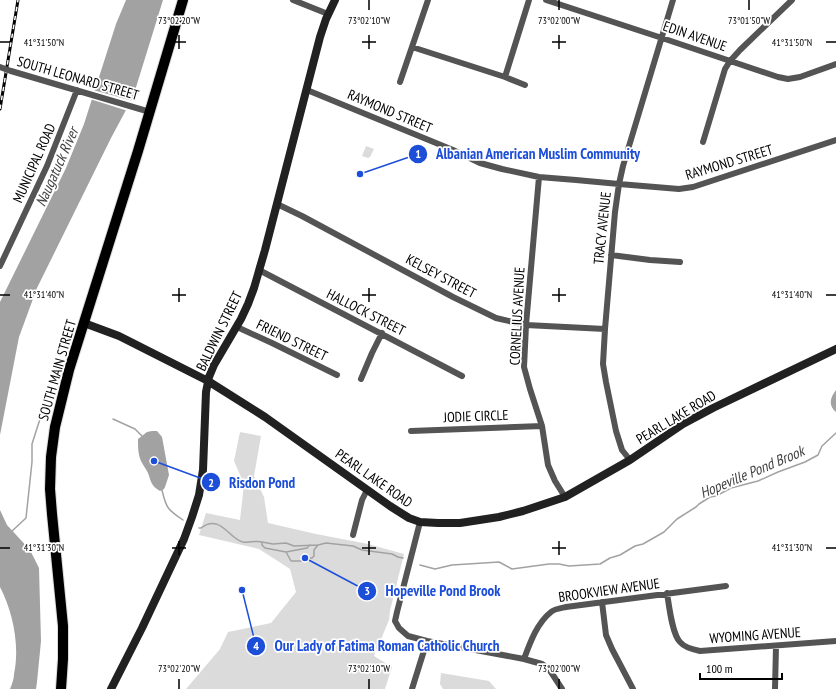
<svg xmlns="http://www.w3.org/2000/svg" width="836" height="689" font-family="'PT Sans Narrow',sans-serif">
<rect width="100%" height="100%" fill="#fff"/>
<path fill="#dbdbdb" d="M366 146 374 149 370 157 368 158 362 156Z
M240 432 261 436 254 476 264 497 268 523 316 534 368 544 404 554 390 611 389 620 374 656 392 667 385 689H186L220 649 228 632 271 623 296 592 290 569 259 549 199 535 206 513 240 520 244 484 234 461Z
M441 673 489 681 496 689H443L440 684Z"/>
<path fill="#a2a2a2" d="M126 0H163L133 97 111 138 37 288 19 337 0 435V302L66 168 84 124 116 24Z
M836 390V412C828 405 830 398 836 390Z
M152 431H157L162 437 169 475 165 487 164 489 160 491C151 486 151 481 148 473 146 469 143 465 141 461 138 454 138 447 138 439L147 432Z
M0 510 7 525 30 550 39 568 41 641 37 682 36 689H10C12 684 14 679 14 674 20 646 13 612 0 587Z"/>
<path fill="#fff" d="M93 90 133 101 128 111 90 99Z"/>
<g fill="none" stroke-linecap="round" stroke-linejoin="round">
<path stroke="#a2a2a2" stroke-width="1.5" d="M113 419 135 429 142 436
M160 489 162 490C166 508 168 510 183 520
M199 528H201C220 513 229 539 243 542 250 543 256 540 262 542V545L265 548 286 552 291 561H301L305 558H312L314 556V550L318 545 326 543 353 546 362 550 392 554 398 557 403 558
M11 532 26 518 32 462V444L40 419 46 391 50 392
M262 542 273 544 286 543 294 546 318 545
M286 552 307 548 310 545
M420 565 435 569 452 565 499 562 512 569 549 564H559L569 566 600 564 610 558 620 555 635 546 643 544 664 532 677 519 696 507 699 504 710 497 716 496 731 488 758 481 778 472 805 462 818 455 822 446 836 433"/>
<defs>
<path id="primary" d="M61 689 63 659V626L52 514 50 489 51 457 55 427 69 370 138 151 183 0"/>
</defs>
<use href="#primary" stroke="#dbdbdb" stroke-width="12"/>
<path stroke="#545454" stroke-width="6" d="M293 0 328 14
M546 0 662 38 778 77 788 79 800 77 836 64
M412 47 505 77 525 85
M11 71 150 112
M505 77 529 0
M400 82 428 0
M307 90 453 150 480 163 502 169 539 177 576 180 619 184 679 189 693 187 836 140
M703 142 725 69 730 61 740 50 792 0
M539 177 526 325 524 367 530 389 542 426 548 465 555 481 565 497
M277 204 302 216 453 297 496 318 526 325 605 329
M611 255 650 260 680 262
M0 266 47 166 77 90
M259 270 462 376
M237 327 272 343 337 375
M361 379 372 353 382 333
M411 431 542 426
M630 460 622 450 616 431 606 382 603 364 605 329 615 212 619 184 623 166 673 0
M420 522 397 612 395 621 399 628 408 636 427 641 524 659 542 664 549 669 562 689
M353 535 362 500 367 490
M667 593C669 605 672 634 680 642 684 647 695 650 700 651L836 641
M602 602 606 635 612 649 633 689
M524 659C530 643 537 623 551 612 554 609 561 608 566 607L726 586
M412 689 427 641
M775 689 776 646"/>
<path stroke="#212121" stroke-width="8" d="M84 323 119 336 208 381 265 417 390 506 409 518 420 522 438 523H460L499 517 523 511 565 497 630 460 683 424 713 408 836 349
M111 689 142 628 184 539 192 517 199 495 203 470 206 392 209 377 214 365 241 319 248 304 254 288 265 250 320 37 326 19 335 0"/>
<use href="#primary" stroke="#000" stroke-width="10"/>
<defs>
<path id="rail" d="M0 109 18 0"/>
</defs>
<use href="#rail" stroke="#000" stroke-width="3"/>
<use href="#rail" stroke="#fff" stroke-width="1.5" stroke-dasharray="4.5" stroke-linecap="butt"/>
<path stroke="#545454" stroke-width="6" d="M0 67 11 71"/>
</g>
<path fill="none" stroke="#000" stroke-width="1.5" d="M179 0V10M369 0V10M559 0V10M749 0V10M179 35V49M369 35V49M559 35V49M0 42H10M172 42H186M362 42H376M552 42H566M826 42H836M179 288V302M369 288V302M559 288V302M0 295H10M172 295H186M362 295H376M552 295H566M826 295H836M179 541V555M369 541V555M559 541V555M0 548H10M172 548H186M362 548H376M552 548H566M826 548H836M179 679V689M369 679V689M559 679V689"/>
<g text-anchor="middle" stroke-width="3.5" stroke-linejoin="round" paint-order="stroke">
<g font-size="14" fill="#000" stroke="#fff">
<text transform="translate(695 36) rotate(19)" y="5">EDIN AVENUE</text>
<text transform="translate(78 78) rotate(16)" y="5">SOUTH LEONARD STREET</text>
<text transform="translate(390 111) rotate(23)" y="5">RAYMOND STREET</text>
<text transform="translate(729 162) rotate(-17)" y="5">RAYMOND STREET</text>
<text transform="translate(34 163) rotate(-66)" y="5">MUNICIPAL ROAD</text>
<text transform="translate(602 228) rotate(-84)" y="5">TRACY AVENUE</text>
<text transform="translate(441 276) rotate(28)" y="5">KELSEY STREET</text>
<text transform="translate(366 312) rotate(27)" y="5">HALLOCK STREET</text>
<text transform="translate(517 316) rotate(-87)" y="5">CORNELIUS AVENUE</text>
<text transform="translate(219 331) rotate(-64)" y="5">BALDWIN STREET</text>
<text transform="translate(292 340) rotate(26)" y="5">FRIEND STREET</text>
<text transform="translate(57 370) rotate(-74)" y="5">SOUTH MAIN STREET</text>
<text transform="translate(476 416) rotate(-2)" y="5">JODIE CIRCLE</text>
<text transform="translate(676 417) rotate(-31)" y="5">PEARL LAKE ROAD</text>
<text transform="translate(374 478) rotate(35)" y="5">PEARL LAKE ROAD</text>
<text transform="translate(609 590) rotate(-8)" y="5">BROOKVIEW AVENUE</text>
<text transform="translate(755 635) rotate(-4)" y="5">WYOMING AVENUE</text>
</g>
<g font-size="15" font-style="italic" fill="#434343" stroke="#fff">
<text transform="translate(57 167) rotate(-66)" y="5">Naugatuck River</text>
<text transform="translate(752 472) rotate(-23)" y="5">Hopeville Pond Brook</text>
</g>
</g>
<g font-size="10" text-anchor="middle" fill="#000" stroke="#fff" stroke-width="3.5" stroke-linejoin="round" paint-order="stroke">
<text x="179" y="24">73°02'20"W</text>
<text x="369" y="24">73°02'10"W</text>
<text x="559" y="24">73°02'00"W</text>
<text x="749" y="24">73°01'50"W</text>
<text x="44" y="46">41°31'50"N</text>
<text x="792" y="46">41°31'50"N</text>
<text x="44" y="298">41°31'40"N</text>
<text x="792" y="298">41°31'40"N</text>
<text x="44" y="551">41°31'30"N</text>
<text x="792" y="551">41°31'30"N</text>
<text x="179" y="672">73°02'20"W</text>
<text x="369" y="672">73°02'10"W</text>
<text x="559" y="672">73°02'00"W</text>
</g>
<path fill="none" stroke="#1d4ed8" stroke-width="1.5" d="M360 174L418 154M154 461L211 482M305 558L367 591M242 590L256 646"/>
<g fill="#1d4ed8" stroke="#fff" stroke-width="1.5">
<circle cx="360" cy="174" r="4"/>
<circle cx="154" cy="461" r="4"/>
<circle cx="305" cy="558" r="4"/>
<circle cx="242" cy="590" r="4"/>
<circle cx="418" cy="154" r="10"/>
<circle cx="211" cy="482" r="10"/>
<circle cx="367" cy="591" r="10"/>
<circle cx="256" cy="646" r="10"/>
</g>
<g font-size="12" text-anchor="middle" font-weight="bold" fill="#fff">
<text x="418" y="158">1</text>
<text x="211" y="487">2</text>
<text x="367" y="595">3</text>
<text x="256" y="650">4</text>
</g>
<g font-size="15" text-anchor="middle" font-weight="bold" fill="#1d4ed8" stroke="#fff" stroke-width="3.5" stroke-linejoin="round" paint-order="stroke">
<text x="538" y="159">Albanian American Muslim Community</text>
<text x="262" y="488">Risdon Pond</text>
<text x="443" y="596">Hopeville Pond Brook</text>
<text x="387" y="651">Our Lady of Fatima Roman Catholic Church</text>
</g>
<path d="M700 673v6h82v-6" fill="none" stroke="#000000" stroke-width="2"/>
<text x="706" y="673" font-size="12" fill="#000000" stroke="#ffffff" stroke-width="3" paint-order="stroke">100 m</text>
</svg>
